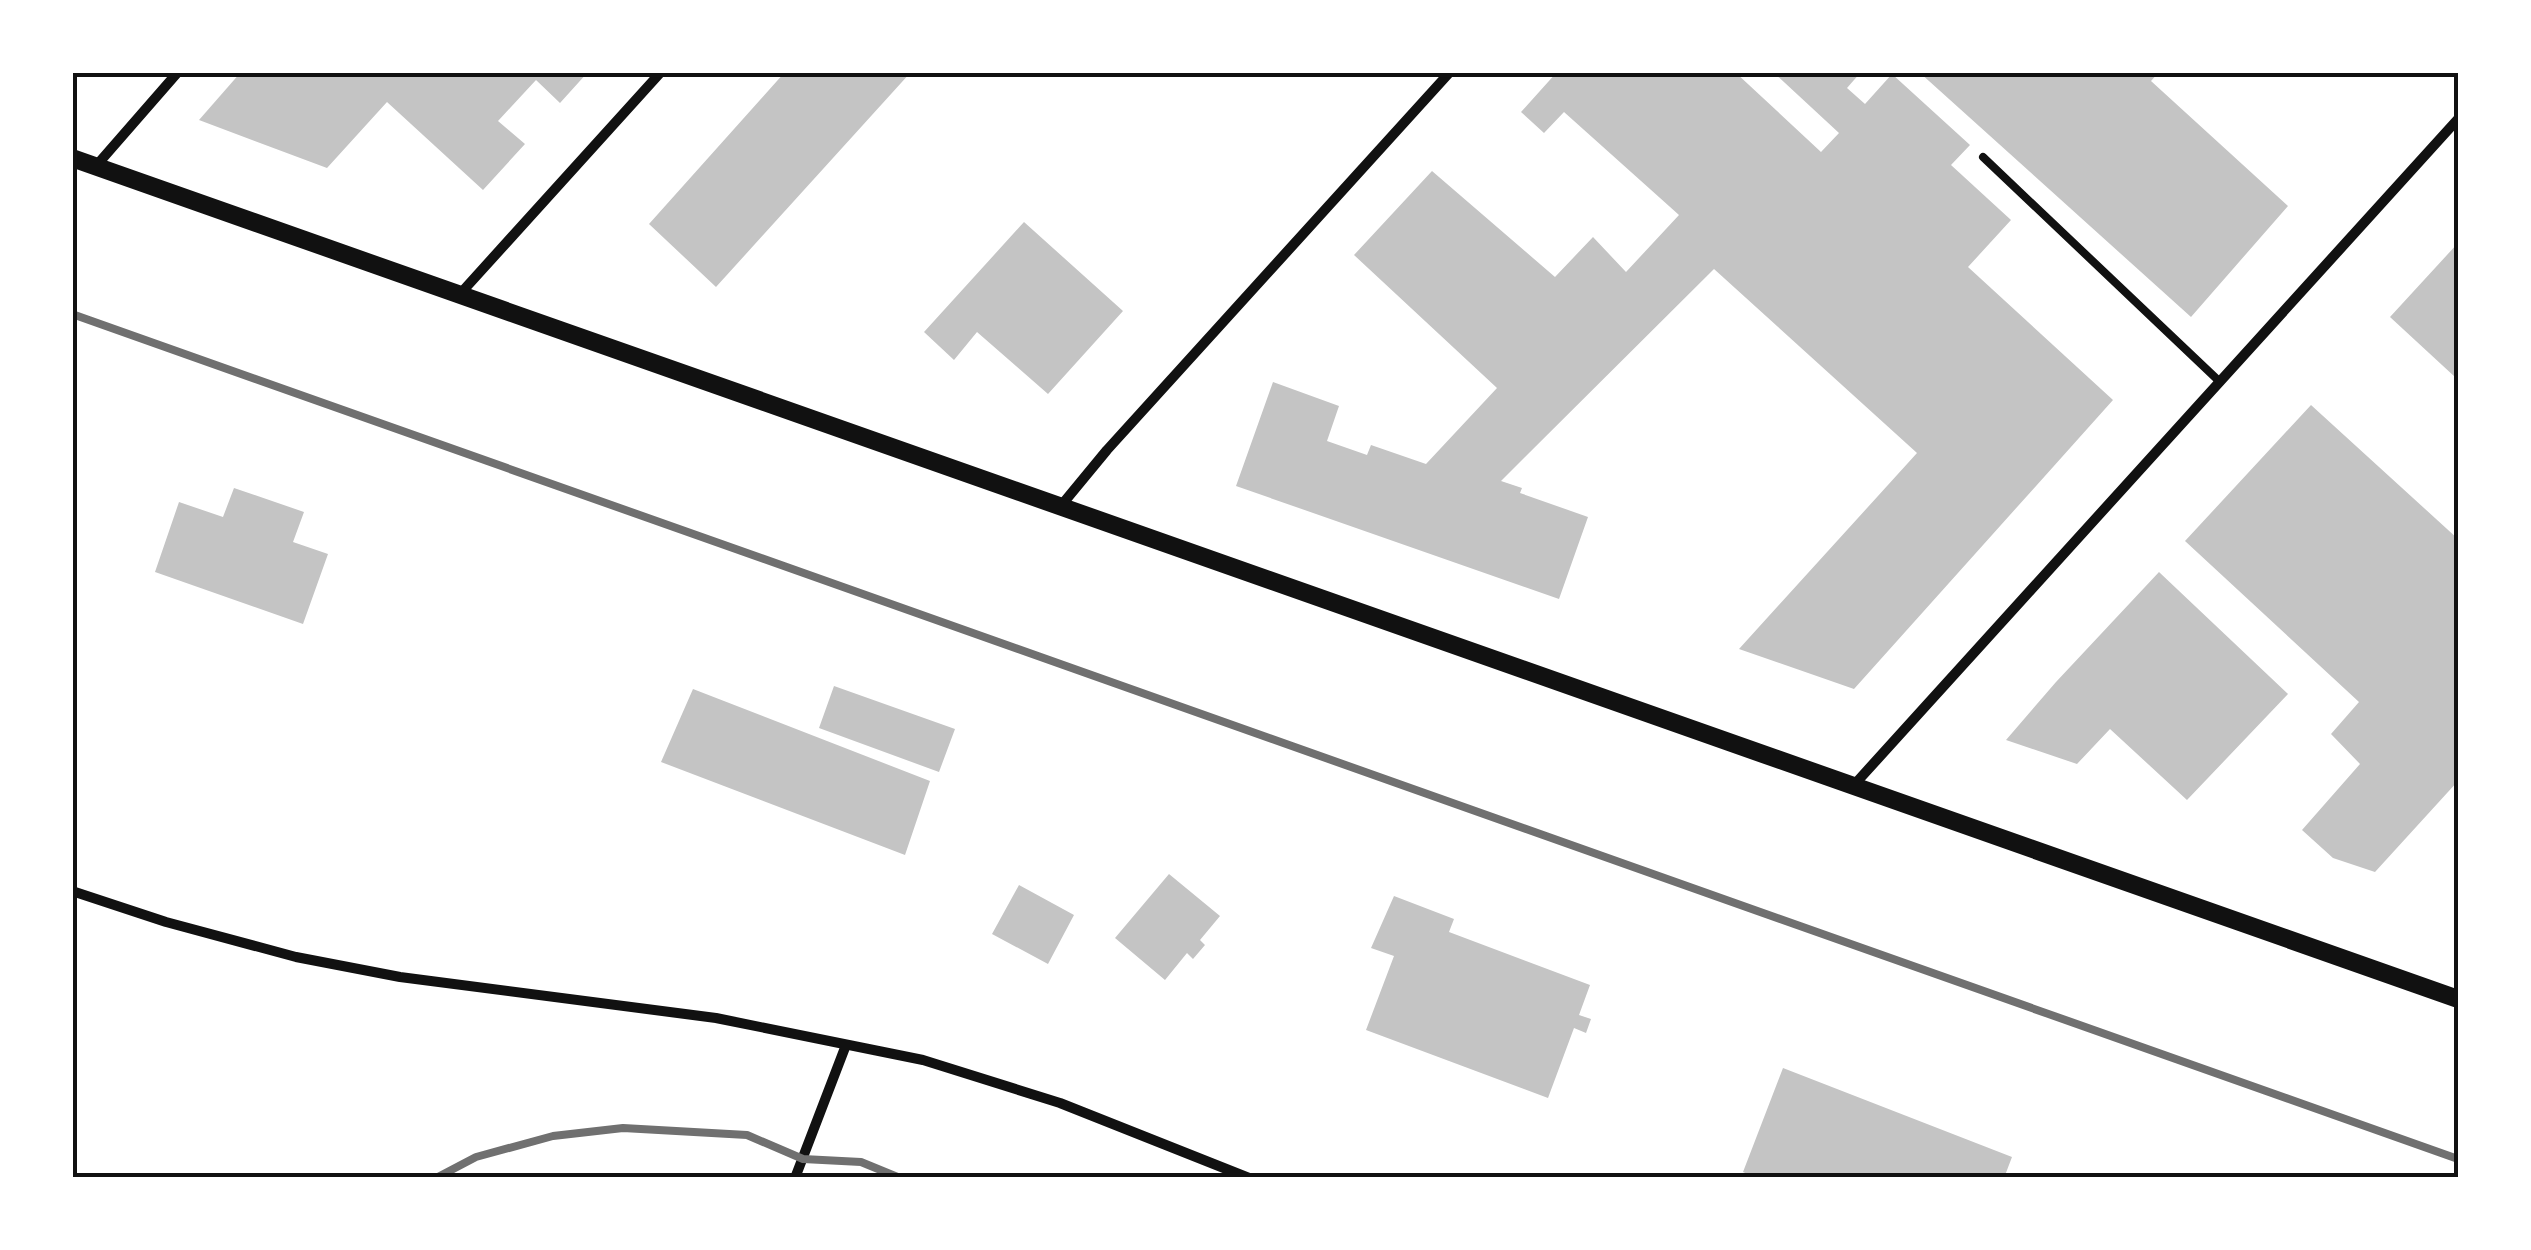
<svg xmlns="http://www.w3.org/2000/svg" width="2531" height="1250" font-family="'Open Sans',sans-serif">
<rect width="100%" height="100%" fill="#fff"/>
<path fill="#c4c4c4" d="M241 72H588L560 103 536 80 498 121 525 144 483 190 387 102 327 168 199 120Z
M785 72H911L716 287 649 224Z
M1557 72H1735L1821 152 1839 133 1773 72H1861L1847 88 1865 104 1892 74 1970 145 1951 165 2011 220 1968 267 2113 400 1854 689 1739 649 1917 453 1714 269 1501 481 1522 488 1520 493 1588 517 1559 599 1236 486 1273 382 1339 406 1327 441 1367 455 1371 445 1426 464 1497 388 1354 255 1432 171 1555 277 1593 237 1626 272 1679 215 1564 112 1544 133 1521 112Z
M1919 72H2159L2151 81 2288 206 2191 317Z
M1024 222 1123 311 1048 394 977 332 954 360 924 332Z
M2458 243V374L2455 377 2390 317Z
M2311 405 2458 539V781L2375 872 2333 858 2302 830 2360 764 2331 734 2359 702 2185 541Z
M234 488 304 512 293 542 328 554 303 624 155 572 179 502 223 517Z
M2159 572 2288 694 2187 800 2110 729 2077 764 2006 740 2056 682Z
M834 686 955 729 939 772 819 728Z
M693 689 930 781 905 855 661 762Z
M1169 874 1220 916 1200 940 1205 945 1193 959 1187 953 1165 980 1115 938Z
M1019 885 1074 915 1048 964 992 934Z
M1394 896 1454 919 1449 932 1590 985 1579 1015 1591 1019 1586 1033 1574 1028 1548 1098 1366 1030 1394 956 1371 948Z
M1783 1068 2012 1157 2004 1178H1756L1743 1172Z"/>
<g fill="none" stroke-linecap="round" stroke-linejoin="round">
<path stroke="#111" stroke-width="8" d="M1983 157 2220 382"/>
<path stroke="#111" stroke-width="10" d="M96 166 178 72
M460 294 661 72
M1060 507 1107 450 1450 72
M1854 785 2458 119
M72 891 166 922 296 957 400 977 716 1018 923 1060 1060 1103 1249 1178
M795 1178 846 1045"/>
<path stroke="#111" stroke-width="18" d="M72 158 2458 999"/>
<path stroke="#707070" stroke-width="8" d="M72 314 2458 1159
M436 1178 476 1157 553 1136 623 1128 747 1135 803 1159 861 1162 900 1178"/>
</g>
<rect width="2531" height="1250" fill="none" stroke="#ffffff" stroke-width="150"/>
<rect x="75" y="75" width="2381" height="1100" fill="none" stroke="#111" stroke-width="4"/>
</svg>
